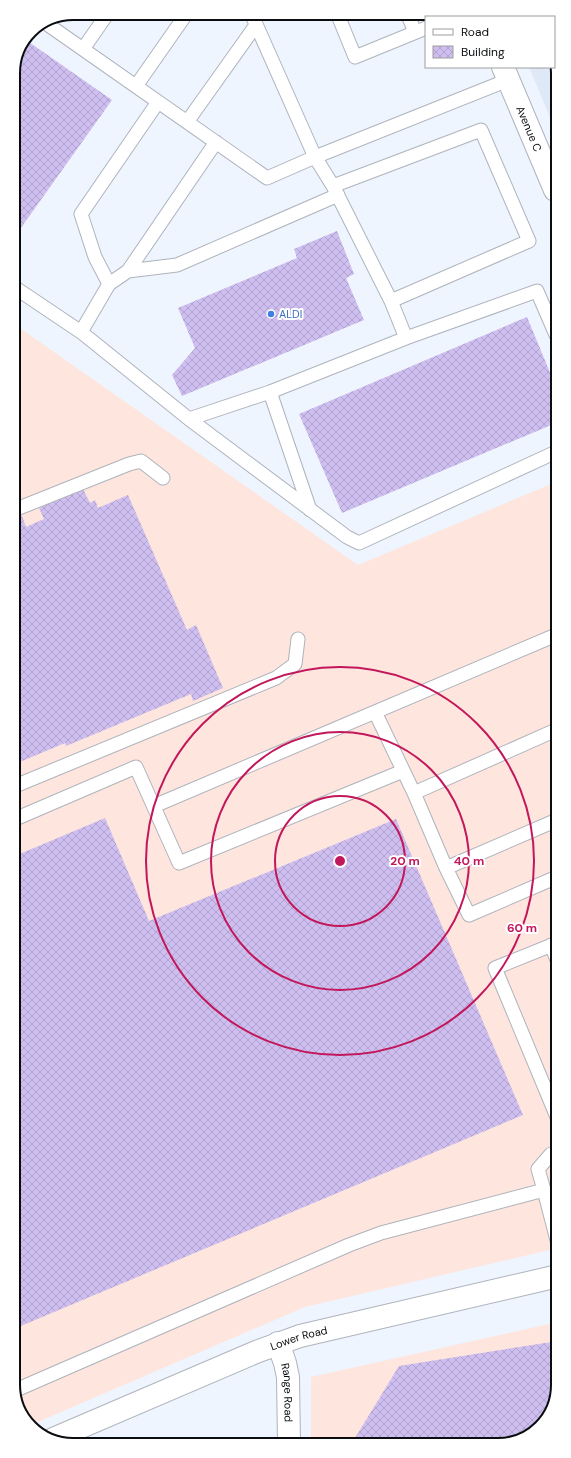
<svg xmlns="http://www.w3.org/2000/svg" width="571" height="1458" font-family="'DM Sans',sans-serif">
<defs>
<pattern id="building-cross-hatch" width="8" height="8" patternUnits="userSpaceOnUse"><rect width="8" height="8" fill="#cfbff0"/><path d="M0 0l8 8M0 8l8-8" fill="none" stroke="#b0a3cd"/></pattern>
</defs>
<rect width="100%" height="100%" fill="#eff5fe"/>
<path fill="#dee8f7" d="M554 53 555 54V129L529 67H554Z"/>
<path fill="#fee5dd" d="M14 324 358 565 556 482 558 1248 305 1307 31 1425 16 1404Z
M558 1322V1385L546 1421 517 1442 311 1443V1377Z"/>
<path fill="url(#building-cross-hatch)" d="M26 40 112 100 13 239V69Z
M337 231 354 274 346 278 364 320 182 396 172 375 195 348 178 308 297 258 294 249Z
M527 317 556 387V423L342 513 299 414Z
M83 489 90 503 95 500 98 508 128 495 187 630 196 625 223 688 193 701 191 694 66 746 65 743 15 764 14 519 22 516 26 527 44 519 39 508Z
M105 818 149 921 396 819 523 1115 16 1328 15 856Z
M558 1341V1385L546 1421 517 1442 352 1443 399 1366Z"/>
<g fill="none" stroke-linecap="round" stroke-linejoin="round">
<defs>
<path id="service" d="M251 13 315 157 508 80
M337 13 355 57 426 28
M407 13 415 32
M456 17 467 13
M47 24 267 178 315 157 333 186 481 130 529 241 391 301 333 186
M83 49 108 13
M136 86 187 13
M187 122 256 25
M128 271 177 265 338 195
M109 284 95 257 81 214 158 102
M14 287 81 332 189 419 347 537 359 543 556 452
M391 301 406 338 537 291 556 335
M81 332 109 284 128 271 216 142
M270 392 310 510
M189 419 270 392 406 338
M14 510 129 464 141 461 163 478
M375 712 414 793
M556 730 414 793 446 868 469 915 557 877
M15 786 276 678 295 664 298 639
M154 806 556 635
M15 819 136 767 179 863 403 771
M446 868 557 820
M557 943 495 968 557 1117
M551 945 557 960
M544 1190 538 1169 551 1154 557 1152
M16 1390 349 1245 381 1233 544 1190 558 1244"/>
<g id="minor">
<path d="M480 13 482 17"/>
<path id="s1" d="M503 67 555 190"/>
<path id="s2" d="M278 1343 285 1363 288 1377 289 1443"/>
<path id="s3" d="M53 1439 256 1352 300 1336 558 1276"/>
</g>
</defs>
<use href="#service" stroke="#aeb3bc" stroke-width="15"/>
<use href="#minor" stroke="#aeb3bc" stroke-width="24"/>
<use href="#service" stroke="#fff" stroke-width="13"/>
<use href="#minor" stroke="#fff" stroke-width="22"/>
</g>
<g fill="none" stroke="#c2185b" stroke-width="2">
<circle cx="340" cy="861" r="65"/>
<circle cx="340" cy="861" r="129"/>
<circle cx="340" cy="861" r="194"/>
</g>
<circle fill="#3f7fe0" stroke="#fff" stroke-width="1.5" cx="271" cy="314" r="4"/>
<g text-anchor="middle" stroke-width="4" stroke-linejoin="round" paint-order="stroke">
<g font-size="11" fill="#0a0c0f" stroke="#fff">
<text dy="4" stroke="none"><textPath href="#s1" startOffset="67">Avenue C</textPath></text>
<text dy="4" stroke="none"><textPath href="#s3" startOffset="266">Lower Road</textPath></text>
<text dy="4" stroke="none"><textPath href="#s2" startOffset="51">Range Road</textPath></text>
</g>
<g font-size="11" fill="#366cbe" stroke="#fff" text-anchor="start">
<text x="279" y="318">ALDI</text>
</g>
</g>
<path d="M0 0H571V1458H0ZM73 20H498A53 53 0 0 1 551 73V1385A53 53 0 0 1 498 1438H73A53 53 0 0 1 20 1385V73A53 53 0 0 1 73 20Z" fill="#fff" fill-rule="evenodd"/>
<path fill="none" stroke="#0a0c0f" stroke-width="2" d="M73 20H498A53 53 0 0 1 551 73V1385A53 53 0 0 1 498 1438H73A53 53 0 0 1 20 1385V73A53 53 0 0 1 73 20Z"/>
<circle cx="340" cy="861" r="6" fill="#c2185b" stroke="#fff" stroke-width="2"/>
<g font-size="12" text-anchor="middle" font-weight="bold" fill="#c2185b" stroke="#fff" stroke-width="4" stroke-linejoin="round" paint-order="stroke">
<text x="405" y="865">20 m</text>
<text x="469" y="865">40 m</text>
<text x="522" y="932">60 m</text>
</g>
<rect x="425" y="16" width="130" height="52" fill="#ffffff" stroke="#9d9e9f"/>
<rect x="433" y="29" width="20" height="6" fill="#ffffff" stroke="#9d9e9f"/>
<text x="461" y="36" font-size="12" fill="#0a0c0f">Road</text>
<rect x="433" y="46" width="20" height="12" fill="url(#building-cross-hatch)" stroke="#9d9e9f"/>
<text x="461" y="56" font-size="12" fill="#0a0c0f">Building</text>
</svg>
